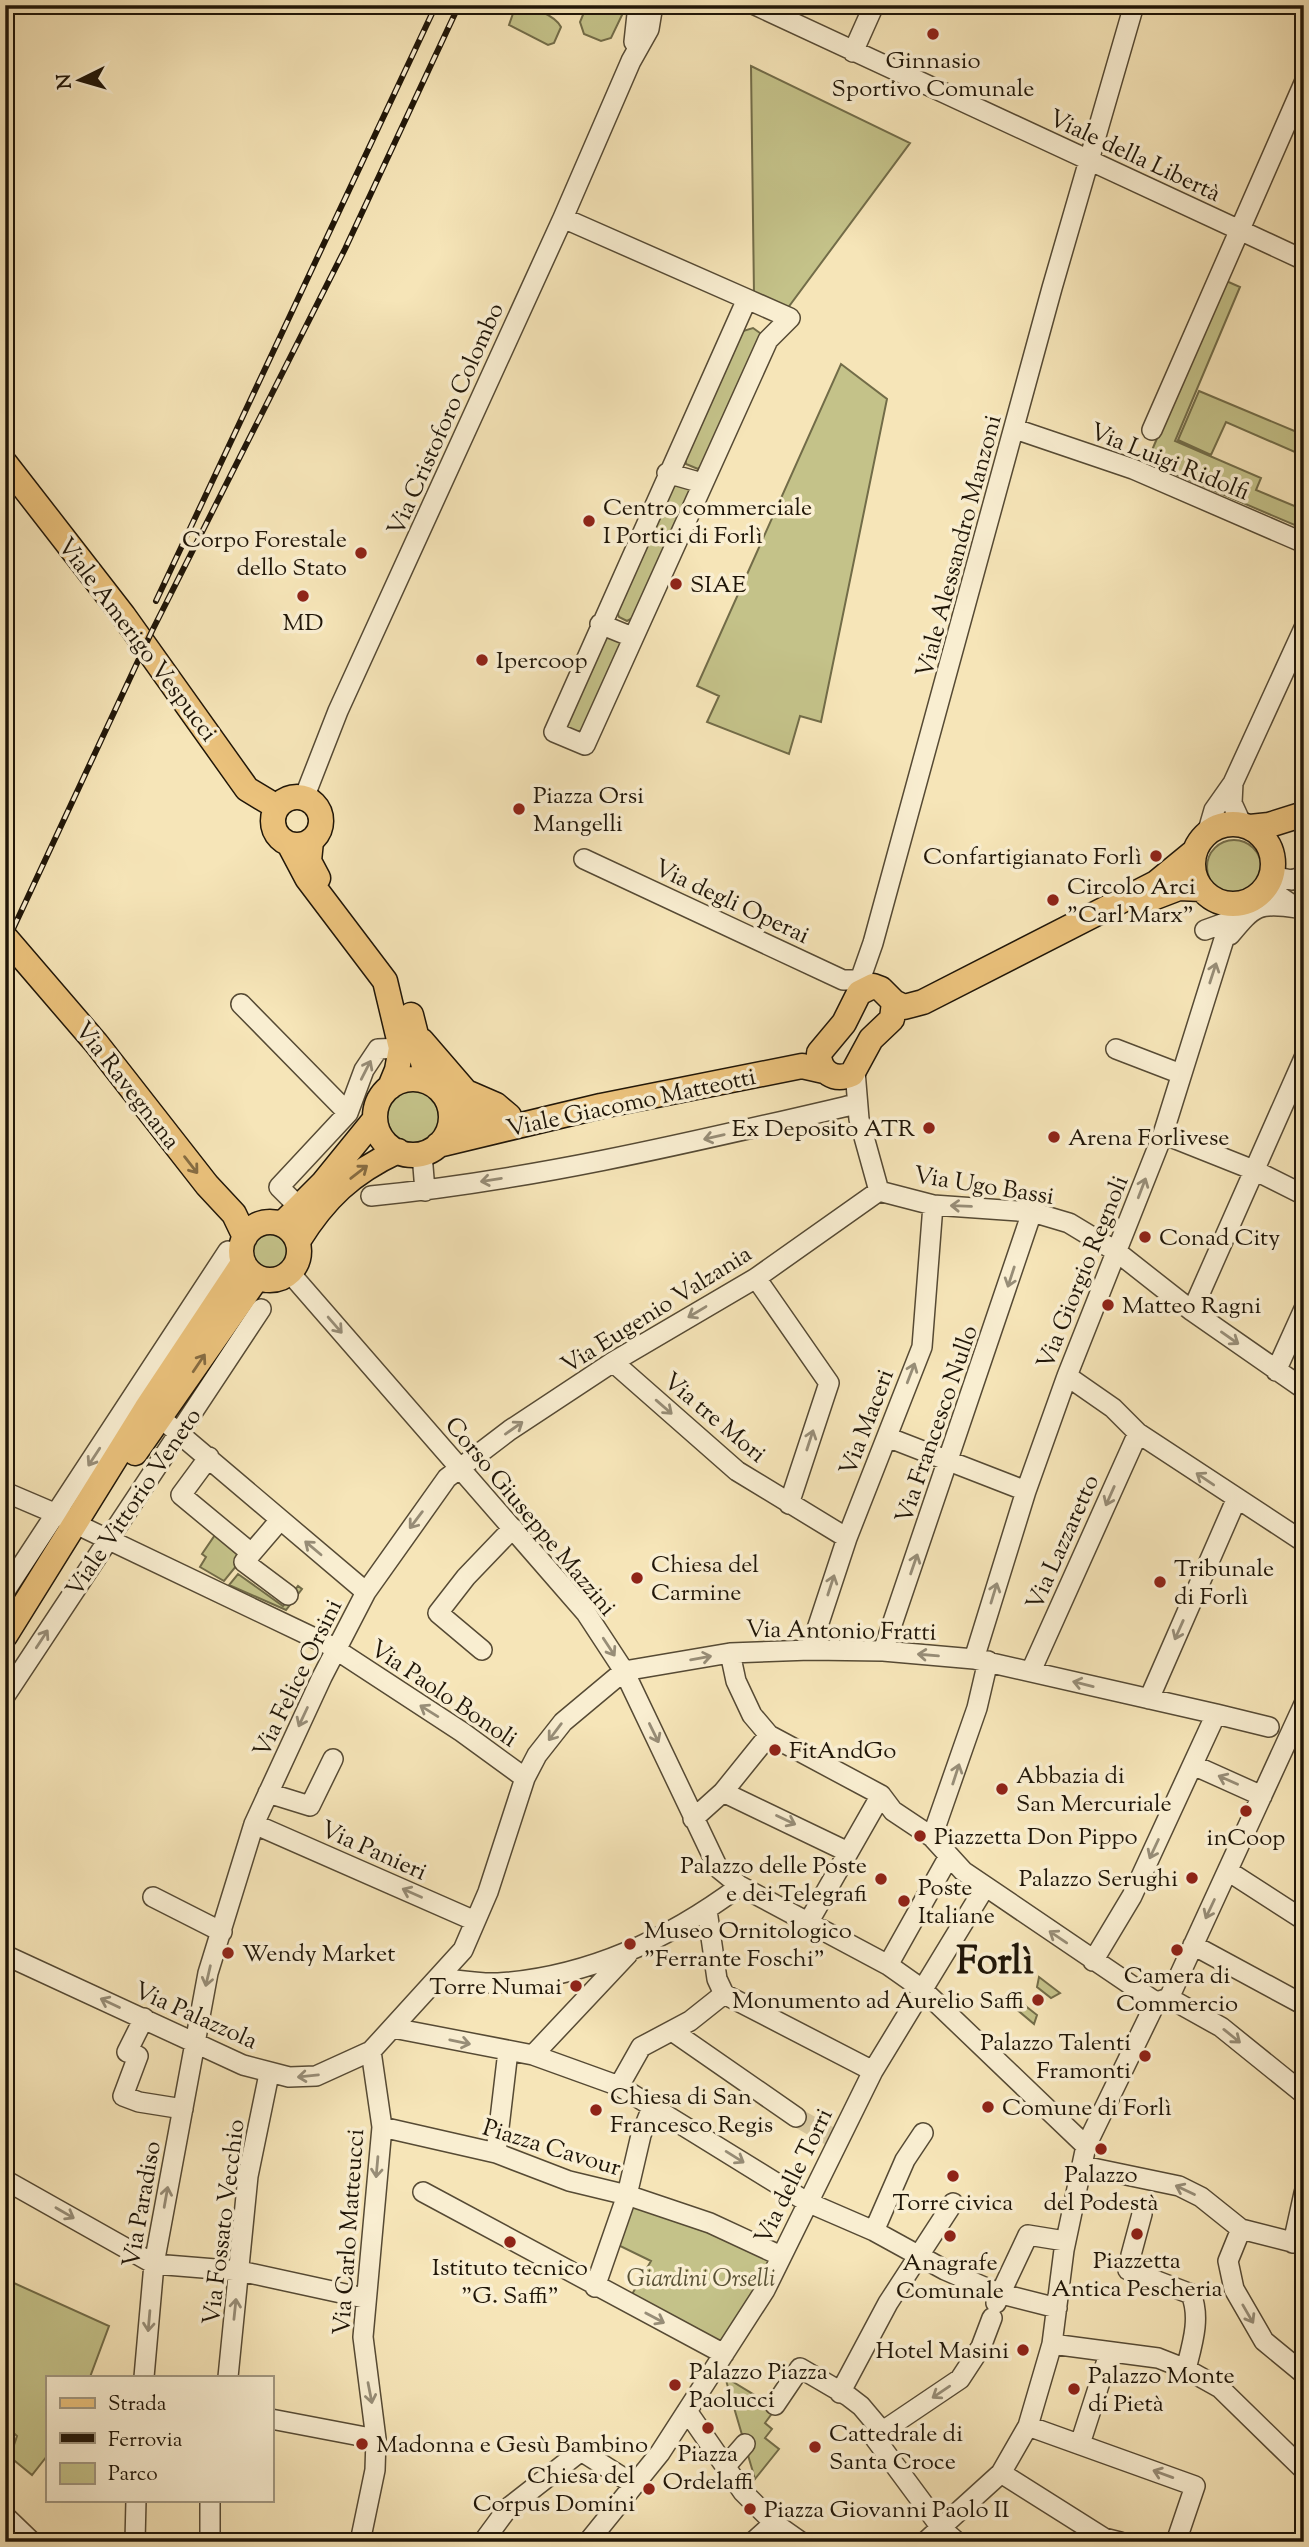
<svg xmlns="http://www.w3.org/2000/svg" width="1309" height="2547" font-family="'Sorts Mill Goudy',serif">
<rect width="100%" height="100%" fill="#f6e5b8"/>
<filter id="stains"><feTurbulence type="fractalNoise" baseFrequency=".00286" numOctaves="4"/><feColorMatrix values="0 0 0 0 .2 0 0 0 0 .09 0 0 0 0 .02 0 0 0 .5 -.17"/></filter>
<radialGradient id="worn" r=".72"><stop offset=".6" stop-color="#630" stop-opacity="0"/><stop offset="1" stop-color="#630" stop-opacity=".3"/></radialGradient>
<path fill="#c4c289" stroke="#726c48" stroke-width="2" d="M516 5C529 5 555 15 561 27L554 43 548 45 509 25Z
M587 5H620L623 13 611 38 601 41 584 34 580 22Z
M751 66 910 143 787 309 754 295Z
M1224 280 1240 287 1175 441 1261 478 1256 490 1304 510V529L1147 462Z
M753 328 760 333 762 341 705 462 698 469 686 464 685 455 743 331Z
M841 364 887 399 821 722 800 716 789 754 707 722 719 696 697 686Z
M1199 391 1304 435V456L1226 422 1211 455 1178 440Z
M674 483 689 484 691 493 638 615 627 621 619 617 616 609Z
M612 636 620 639 623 646 583 732 567 730 568 720 605 637Z
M1207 867a27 27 0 1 1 54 0a27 27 0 1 1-54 0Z
M387 1116a27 27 0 1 1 54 0a27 27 0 1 1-54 0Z
M253 1251a17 17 0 1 1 34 0a17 17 0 1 1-34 0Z
M217 1532 246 1554 224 1581 200 1567 206 1557 202 1554Z
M238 1574 283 1606 298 1586 302 1589 286 1610 229 1585Z
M1039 1977 1060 1993 1051 1998 1037 1987Z
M1023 2004 1037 2015 1034 2024 1015 2008Z
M630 2200 774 2259 721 2344 631 2296 651 2261 616 2244Z
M5 2279 109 2326 90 2377H47V2456L32 2475 10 2457 17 2436 5 2425Z
M725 2377 776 2408 765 2423 772 2429 765 2438 779 2449 755 2479Z"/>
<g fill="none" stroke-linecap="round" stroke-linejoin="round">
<path stroke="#d6c69e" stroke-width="19" stroke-dasharray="19 10" stroke-linecap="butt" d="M796 2117 833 2138"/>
<defs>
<path id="minor" d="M755 5 1304 260
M634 42 638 5
M853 52 874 5
M563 218 747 299
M747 299 790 318 768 340 585 745 554 732Z
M1015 429 1133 469 1304 543
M1152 430 1304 83
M667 473 702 483
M600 624 632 637
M1233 783 1232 803 1242 825
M304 798 338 711 563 218 631 61 649 29 653 5
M1207 834 1214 810 1233 783 1304 628
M584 859 843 980H860
M1271 876 1292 880 1304 876
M1266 887 1294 906
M1205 930 1230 921
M1230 935C1254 906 1258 902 1297 908
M859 993 860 980 873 943 1052 288 1134 5
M241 1004 348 1113
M1116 1049 1181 1074
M855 1071 859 1119 879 1191
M1163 1134 1256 1171 1304 1195
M422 1154 425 1191
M879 1191 933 1205 1032 1212 1069 1223 1117 1252 1192 1311 1304 1389
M371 1196C534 1180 693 1142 852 1105
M299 1207 279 1187 348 1113 364 1070 378 1049 401 1048
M290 1273 586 1613 624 1671 718 1868 740 1886 888 1965
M756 1278 829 1383 789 1504
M1192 1311 1304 1058
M613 1362 737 1471 847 1538
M1276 1371 1304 1309
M1067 1376 1113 1408 1138 1433 1304 1542
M169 1425 366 1592
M887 1437 1026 1491
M209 1457 181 1495 251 1553
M5 1492 66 1518
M280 1520 244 1562 288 1595
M80 1526 329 1645 462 1732 525 1778
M5 1591 228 1251
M482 1650 438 1613 466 1577 513 1528
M810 1650 847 1538 922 1347 933 1205
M883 1651 1032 1212
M730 1653 736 1681 752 1715 769 1735 881 1795
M974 1659 1026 1491 1067 1376 1163 1134 1235 904
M1031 1671 1138 1433
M5 1696 261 1309
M1149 1699 1236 1500
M1216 1714 1269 1727
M1193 1765 1262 1796
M723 1792 848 1852
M268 1793 310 1806 333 1759
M693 1819 723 1792 769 1735
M254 1824 475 1921
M932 1837 977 1708 988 1661
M948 1858 888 1965 922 1989 1086 2146
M1228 1871 1304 1920
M153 1897 222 1932
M707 1910 717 1979 724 1994 873 2071
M808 1923 881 1795 893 1811 932 1837 963 1871 1156 2002
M1193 1945 1304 2005
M5 1955 243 2065 289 2077 316 2076 371 2051 463 1950 488 1892 525 1778 537 1755 563 1722 624 1671 730 1653 810 1650 883 1651 974 1659 1216 1714 1132 1896 1093 1961
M439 1978C458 1980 479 1984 498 1983 587 1977 669 1939 740 1886
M1169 1998 1221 2027 1304 2094
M1156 2002 1169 1998 1304 1704
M144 2018 127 2052 138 2056 123 2096 139 2102 183 2109
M393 2028 533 2055 619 2086 807 2202 874 2231 945 2270 998 2293 1057 2308
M672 2031 796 2117
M533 2055 628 1954
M619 2086 641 2047 690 2021 724 1994
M382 2127 496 2153 569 2181 627 2195 710 2223 781 2256
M496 2153 508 2051
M1083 2166 1179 2186 1201 2197 1241 2229 1304 2245
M5 2180 154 2264 240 2271 364 2298
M423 2192 724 2354
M1241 2229 1228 2261 1234 2289 1264 2341 1304 2374
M874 2231 905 2160 923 2133
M1293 2243 1304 2193
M1131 2255 1142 2214
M1128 2270 1191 2294C1201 2318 1192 2345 1186 2369
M595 2287 627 2195 641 2135 653 2105
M996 2303 1028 2235 1065 2241
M1052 2344 1158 2358 1186 2369 1220 2388 1304 2470
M144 2377 154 2264 208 1973 254 1824 322 1677 366 1592 447 1478 510 1430 613 1362 756 1278 879 1191
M228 2377 248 2176 269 2074
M840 2393 888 2303 953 2203
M775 2405 800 2368 848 2396 861 2406 877 2425 874 2437
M687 2411 743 2492 774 2523 801 2542
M271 2419 376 2439
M1028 2426 1195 2486 1176 2542
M874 2437 960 2379 981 2347 992 2318
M874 2437 942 2529 957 2542
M1080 2444 1109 2354
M725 2467 745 2444
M1001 2473 1104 2538 1120 2542
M5 2516 32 2542
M135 2542 136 2500
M210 2542V2500
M360 2542 375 2470 376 2439 363 2337 382 2127 371 2051
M483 2542 508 2508 581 2451 633 2484
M588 2542 660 2453 765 2290 873 2071 985 1887
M753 2542 774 2523
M925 2542 1001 2473 1028 2426 1052 2344 1064 2250 1086 2146 1156 2002"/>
<path id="major" d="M5 463 123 615 247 789 277 807
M273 821a24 24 0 1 1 48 0a24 24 0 1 1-48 0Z
M1193 864a40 40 0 1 1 80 0a40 40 0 1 1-80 0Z
M1250 827 1269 825 1304 814
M311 841 309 861 318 878
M289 844 307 878 385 981 401 1048 397 1070 390 1087
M1145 901 1179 888 1202 889
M5 937 96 1043 207 1185 234 1214 245 1237
M873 986 881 989 894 1002 892 1019 871 1039 852 1074C834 1082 819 1072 819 1053L844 1023 859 993Z
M894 1002 904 1007 923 1002 1156 883 1195 851
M411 1015 428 1082
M422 1041 466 1092 496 1105 509 1116
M375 1117a38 38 0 1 1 76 0a38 38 0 1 1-76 0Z
M444 1094C464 1123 472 1120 505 1116
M438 1145 601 1106 802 1066 824 1071
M241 1251a29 29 0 1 1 58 0a29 29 0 1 1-58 0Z
M282 1224 323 1183 375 1119
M298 1241C325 1198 351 1173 398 1151
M135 1453 257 1278
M5 1636 146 1409 243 1263"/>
</defs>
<use href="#minor" stroke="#564a34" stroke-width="22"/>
<use href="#major" stroke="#201608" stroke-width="27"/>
<use href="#minor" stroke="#f9eed1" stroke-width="19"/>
<use href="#major" stroke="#ebc27c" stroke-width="24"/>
<defs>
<path id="rail" d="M156 601 436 5
M5 946 152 631 345 249 459 5"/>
</defs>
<use href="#rail" stroke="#201608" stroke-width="6"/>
<use href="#rail" stroke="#f9eed1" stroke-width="3.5" stroke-dasharray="10" stroke-linecap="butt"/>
</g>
<defs><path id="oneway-shaft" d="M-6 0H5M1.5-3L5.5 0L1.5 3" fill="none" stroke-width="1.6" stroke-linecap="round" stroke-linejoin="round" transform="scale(1.75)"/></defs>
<g stroke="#978d77">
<use href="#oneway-shaft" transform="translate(1213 973) rotate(-72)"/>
<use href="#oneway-shaft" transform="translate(366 1070) rotate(-63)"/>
<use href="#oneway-shaft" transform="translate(714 1137) rotate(167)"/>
<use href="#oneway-shaft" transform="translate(491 1180) rotate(171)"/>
<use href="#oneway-shaft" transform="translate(1142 1188) rotate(-69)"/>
<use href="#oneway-shaft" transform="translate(961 1206) rotate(-178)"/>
<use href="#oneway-shaft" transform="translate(1011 1277) rotate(108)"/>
<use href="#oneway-shaft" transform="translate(697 1312) rotate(149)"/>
<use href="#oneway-shaft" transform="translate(335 1325) rotate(49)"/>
<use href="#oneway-shaft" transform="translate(1230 1338) rotate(35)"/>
<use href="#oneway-shaft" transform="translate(911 1373) rotate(-69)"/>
<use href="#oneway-shaft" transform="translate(664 1407) rotate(41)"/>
<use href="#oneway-shaft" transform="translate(514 1428) rotate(-35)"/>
<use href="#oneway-shaft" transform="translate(810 1440) rotate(-72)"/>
<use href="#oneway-shaft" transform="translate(94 1457) rotate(123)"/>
<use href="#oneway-shaft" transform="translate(1205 1479) rotate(-146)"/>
<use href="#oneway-shaft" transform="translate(1110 1496) rotate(114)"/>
<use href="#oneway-shaft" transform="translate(416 1520) rotate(127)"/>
<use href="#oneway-shaft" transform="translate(313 1548) rotate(-140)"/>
<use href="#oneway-shaft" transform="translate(914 1564) rotate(-71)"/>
<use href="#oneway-shaft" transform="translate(831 1585) rotate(-72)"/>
<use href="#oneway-shaft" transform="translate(994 1593) rotate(-73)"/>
<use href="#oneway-shaft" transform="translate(1179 1630) rotate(114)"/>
<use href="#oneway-shaft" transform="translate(42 1639) rotate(-57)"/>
<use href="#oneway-shaft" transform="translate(609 1647) rotate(57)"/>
<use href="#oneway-shaft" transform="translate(928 1655) rotate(-175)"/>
<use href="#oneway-shaft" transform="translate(701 1658) rotate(-10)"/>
<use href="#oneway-shaft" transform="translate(1083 1684) rotate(-166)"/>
<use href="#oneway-shaft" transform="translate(429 1711) rotate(-148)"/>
<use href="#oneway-shaft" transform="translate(303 1717) rotate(115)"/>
<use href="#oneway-shaft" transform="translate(555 1732) rotate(127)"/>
<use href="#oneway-shaft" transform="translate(654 1733) rotate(64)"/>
<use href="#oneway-shaft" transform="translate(956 1774) rotate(-72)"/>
<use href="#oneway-shaft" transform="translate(1228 1780) rotate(-156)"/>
<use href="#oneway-shaft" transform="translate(786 1820) rotate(25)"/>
<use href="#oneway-shaft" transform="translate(1154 1849) rotate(115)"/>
<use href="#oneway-shaft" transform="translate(412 1893) rotate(-156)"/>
<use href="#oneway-shaft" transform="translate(1210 1909) rotate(115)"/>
<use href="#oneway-shaft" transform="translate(1058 1937) rotate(-146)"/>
<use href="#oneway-shaft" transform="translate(208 1976) rotate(103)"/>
<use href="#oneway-shaft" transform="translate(110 2003) rotate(-155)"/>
<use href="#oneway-shaft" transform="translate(1232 2036) rotate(39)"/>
<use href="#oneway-shaft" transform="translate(460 2042) rotate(12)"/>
<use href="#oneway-shaft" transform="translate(308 2076) rotate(174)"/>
<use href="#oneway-shaft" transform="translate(735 2157) rotate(32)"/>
<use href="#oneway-shaft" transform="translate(377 2167) rotate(95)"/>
<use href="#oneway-shaft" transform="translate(1185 2190) rotate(-155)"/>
<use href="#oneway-shaft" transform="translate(166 2197) rotate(-80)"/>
<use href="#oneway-shaft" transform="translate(65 2213) rotate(30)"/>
<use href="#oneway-shaft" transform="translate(235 2309) rotate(-84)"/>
<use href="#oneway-shaft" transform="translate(1248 2314) rotate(60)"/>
<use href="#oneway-shaft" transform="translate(655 2318) rotate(28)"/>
<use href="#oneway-shaft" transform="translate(149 2321) rotate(95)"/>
<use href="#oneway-shaft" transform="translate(941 2392) rotate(146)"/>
<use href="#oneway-shaft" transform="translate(370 2393) rotate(79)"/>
<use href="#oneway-shaft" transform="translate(1163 2474) rotate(-160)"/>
</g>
<g stroke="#866c42">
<use href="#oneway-shaft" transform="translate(191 1165) rotate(52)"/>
<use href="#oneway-shaft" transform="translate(359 1172) rotate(-38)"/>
<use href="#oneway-shaft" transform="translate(199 1363) rotate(-56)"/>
</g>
<g fill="#8f2418" stroke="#f9eed1" stroke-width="2.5">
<circle cx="933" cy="34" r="7"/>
<circle cx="589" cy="521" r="7"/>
<circle cx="361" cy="553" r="7"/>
<circle cx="676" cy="584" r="7"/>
<circle cx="303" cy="596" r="7"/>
<circle cx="482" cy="660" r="7"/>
<circle cx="519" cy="809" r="7"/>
<circle cx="1156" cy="856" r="7"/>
<circle cx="1053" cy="900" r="7"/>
<circle cx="929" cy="1128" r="7"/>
<circle cx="1054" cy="1137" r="7"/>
<circle cx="1145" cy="1237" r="7"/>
<circle cx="1108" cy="1305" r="7"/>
<circle cx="637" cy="1578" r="7"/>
<circle cx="1160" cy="1582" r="7"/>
<circle cx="775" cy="1750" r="7"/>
<circle cx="1002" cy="1789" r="7"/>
<circle cx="1246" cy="1811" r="7"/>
<circle cx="920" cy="1836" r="7"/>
<circle cx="1192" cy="1878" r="7"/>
<circle cx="881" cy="1879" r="7"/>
<circle cx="904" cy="1901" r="7"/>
<circle cx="630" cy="1944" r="7"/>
<circle cx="1177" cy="1950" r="7"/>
<circle cx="228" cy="1953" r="7"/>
<circle cx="576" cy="1986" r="7"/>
<circle cx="1038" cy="2000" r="7"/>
<circle cx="1145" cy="2056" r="7"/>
<circle cx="988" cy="2107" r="7"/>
<circle cx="596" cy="2110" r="7"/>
<circle cx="1101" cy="2149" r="7"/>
<circle cx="953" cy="2176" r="7"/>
<circle cx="1137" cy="2234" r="7"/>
<circle cx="950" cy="2236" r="7"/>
<circle cx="510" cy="2242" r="7"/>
<circle cx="1023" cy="2350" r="7"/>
<circle cx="675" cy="2385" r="7"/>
<circle cx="1074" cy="2389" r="7"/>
<circle cx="708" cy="2428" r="7"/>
<circle cx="362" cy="2444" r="7"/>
<circle cx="815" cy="2447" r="7"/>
<circle cx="649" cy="2489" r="7"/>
<circle cx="750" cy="2509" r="7"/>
</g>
<g text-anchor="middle" stroke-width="7" stroke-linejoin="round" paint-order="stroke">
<g font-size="24" fill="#201608" stroke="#f9eed1" text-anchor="start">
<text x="933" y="68" text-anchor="middle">Ginnasio<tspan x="933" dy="28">Sportivo Comunale</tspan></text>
<text x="603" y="515">Centro commerciale<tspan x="603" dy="28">I Portici di Forlì</tspan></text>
<text x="347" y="547" text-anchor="end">Corpo Forestale<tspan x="347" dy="28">dello Stato</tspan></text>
<text x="690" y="592">SIAE</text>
<text x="303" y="630" text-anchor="middle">MD</text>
<text x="496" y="668">Ipercoop</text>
<text x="533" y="803">Piazza Orsi<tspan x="533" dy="28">Mangelli</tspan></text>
<text x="1142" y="864" text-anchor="end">Confartigianato Forlì</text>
<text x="1067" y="894">Circolo Arci<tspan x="1067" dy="28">"Carl Marx"</tspan></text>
<text x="915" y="1136" text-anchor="end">Ex Deposito ATR</text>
<text x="1068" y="1145">Arena Forlivese</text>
<text x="1159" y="1245">Conad City</text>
<text x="1122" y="1313">Matteo Ragni</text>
<text x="651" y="1572">Chiesa del<tspan x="651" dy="28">Carmine</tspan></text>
<text x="1174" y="1576">Tribunale<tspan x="1174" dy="28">di Forlì</tspan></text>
<text x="789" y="1758">FitAndGo</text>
<text x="1016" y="1783">Abbazia di<tspan x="1016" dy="28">San Mercuriale</tspan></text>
<text x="934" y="1844">Piazzetta Don Pippo</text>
<text x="1246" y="1845" text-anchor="middle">inCoop</text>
<text x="867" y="1873" text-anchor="end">Palazzo delle Poste<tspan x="867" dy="28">e dei Telegrafi</tspan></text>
<text x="1178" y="1886" text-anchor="end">Palazzo Serughi</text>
<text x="918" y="1895">Poste<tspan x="918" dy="28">Italiane</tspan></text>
<text x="644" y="1938">Museo Ornitologico<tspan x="644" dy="28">"Ferrante Foschi"</tspan></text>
<text x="242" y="1961">Wendy Market</text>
<text x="1177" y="1983" text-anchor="middle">Camera di<tspan x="1177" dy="28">Commercio</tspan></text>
<text x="562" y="1994" text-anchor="end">Torre Numai</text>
<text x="1024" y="2008" text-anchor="end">Monumento ad Aurelio Saffi</text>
<text x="1131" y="2050" text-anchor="end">Palazzo Talenti<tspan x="1131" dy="28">Framonti</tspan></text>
<text x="610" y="2104">Chiesa di San<tspan x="610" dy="28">Francesco Regis</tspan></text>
<text x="1002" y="2115">Comune di Forlì</text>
<text x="1101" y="2182" text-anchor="middle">Palazzo<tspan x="1101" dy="28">del Podestà</tspan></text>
<text x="953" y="2210" text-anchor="middle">Torre civica</text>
<text x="1137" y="2268" text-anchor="middle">Piazzetta<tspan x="1137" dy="28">Antica Pescheria</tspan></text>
<text x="950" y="2270" text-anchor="middle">Anagrafe<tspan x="950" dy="28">Comunale</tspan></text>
<text x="510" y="2275" text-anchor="middle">Istituto tecnico<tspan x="510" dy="28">"G. Saffi"</tspan></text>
<text x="1009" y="2358" text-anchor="end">Hotel Masini</text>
<text x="689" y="2379">Palazzo Piazza<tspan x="689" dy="28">Paolucci</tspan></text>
<text x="1088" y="2383">Palazzo Monte<tspan x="1088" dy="28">di Pietà</tspan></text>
<text x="829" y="2441">Cattedrale di<tspan x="829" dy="28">Santa Croce</tspan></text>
<text x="376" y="2452">Madonna e Gesù Bambino</text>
<text x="708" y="2461" text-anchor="middle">Piazza<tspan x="708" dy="28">Ordelaffi</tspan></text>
<text x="635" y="2483" text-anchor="end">Chiesa del<tspan x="635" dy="28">Corpus Domini</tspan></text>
<text x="764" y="2517">Piazza Giovanni Paolo II</text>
</g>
<g font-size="24" fill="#201608" stroke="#f9eed1">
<text transform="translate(1135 155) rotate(25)" y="8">Viale della Libertà</text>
<text transform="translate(445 419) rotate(-66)" y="8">Via Cristoforo Colombo</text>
<text transform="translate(1170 461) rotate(22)" y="8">Via Luigi Ridolfi</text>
<text transform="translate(958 546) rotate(-75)" y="8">Viale Alessandro Manzoni</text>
<text transform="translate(138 639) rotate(53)" y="8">Viale Amerigo Vespucci</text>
<text transform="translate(732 901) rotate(25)" y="8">Via degli Operai</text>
<text transform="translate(128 1085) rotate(52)" y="8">Via Ravegnana</text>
<text transform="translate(631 1102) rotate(-12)" y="8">Viale Giacomo Matteotti</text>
<text transform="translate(984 1185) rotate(9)" y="8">Via Ugo Bassi</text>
<text transform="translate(1082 1272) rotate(-68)" y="8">Via Giorgio Regnoli</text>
<text transform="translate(656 1309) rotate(-32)" y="8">Via Eugenio Valzania</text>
<text transform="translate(715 1417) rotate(40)" y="8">Via tre Mori</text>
<text transform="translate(866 1422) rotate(-69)" y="8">Via Maceri</text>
<text transform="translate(936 1424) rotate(-71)" y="8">Via Francesco Nullo</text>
<text transform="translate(133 1502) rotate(-56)" y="8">Viale Vittorio Veneto</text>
<text transform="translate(531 1516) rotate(50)" y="8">Corso Giuseppe Mazzini</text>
<text transform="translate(1062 1542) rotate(-66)" y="8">Via Lazzaretto</text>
<text transform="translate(841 1630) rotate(1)" y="8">Via Antonio Fratti</text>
<text transform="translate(297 1678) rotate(-64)" y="8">Via Felice Orsini</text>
<text transform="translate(444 1693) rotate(34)" y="8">Via Paolo Bonoli</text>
<text transform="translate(374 1850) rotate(24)" y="8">Via Panieri</text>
<text transform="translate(196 2015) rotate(24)" y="8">Via Palazzola</text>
<text transform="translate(552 2147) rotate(17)" y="8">Piazza Cavour</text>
<text transform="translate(793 2176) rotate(-64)" y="8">Via delle Torri</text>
<text transform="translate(141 2204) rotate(-80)" y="8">Via Paradiso</text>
<text transform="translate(223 2222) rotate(-83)" y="8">Via Fossato Vecchio</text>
<text transform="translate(348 2232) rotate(-86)" y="8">Via Carlo Matteucci</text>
</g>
<g font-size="24" font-style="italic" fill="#595235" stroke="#f9eed1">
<text x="701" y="2286">Giardini Orselli</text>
</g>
<g font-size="38" font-weight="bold" fill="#201608" stroke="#f9eed1">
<text x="995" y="1973">Forlì</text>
</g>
</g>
<rect width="1309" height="2547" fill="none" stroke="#f6e5b8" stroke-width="28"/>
<rect x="7" y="7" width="1295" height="2533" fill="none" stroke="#201608" stroke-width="3.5"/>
<rect x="14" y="14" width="1281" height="2519" fill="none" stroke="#201608" stroke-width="2"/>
<rect x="46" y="2376" width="228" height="126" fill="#f9eed1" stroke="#a29881" stroke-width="2"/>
<rect x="60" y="2398" width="35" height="10" fill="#ebc27c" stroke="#a29881" stroke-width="2"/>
<text x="108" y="2410" font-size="21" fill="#201608">Strada</text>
<rect x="60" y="2433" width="35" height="10" fill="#201608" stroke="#a29881" stroke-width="2"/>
<text x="108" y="2446" font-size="21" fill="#201608">Ferrovia</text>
<rect x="60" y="2463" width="35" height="21" fill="#c4c289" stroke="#a29881" stroke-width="2"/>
<text x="108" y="2480" font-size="21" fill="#201608">Parco</text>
<g transform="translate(80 80) rotate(265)" stroke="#f9eed1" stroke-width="5" paint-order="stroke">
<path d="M0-5L12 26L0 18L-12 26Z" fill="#201608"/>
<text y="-10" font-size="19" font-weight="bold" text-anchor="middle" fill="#201608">N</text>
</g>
<rect width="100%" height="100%" filter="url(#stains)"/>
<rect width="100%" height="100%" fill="url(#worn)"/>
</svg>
